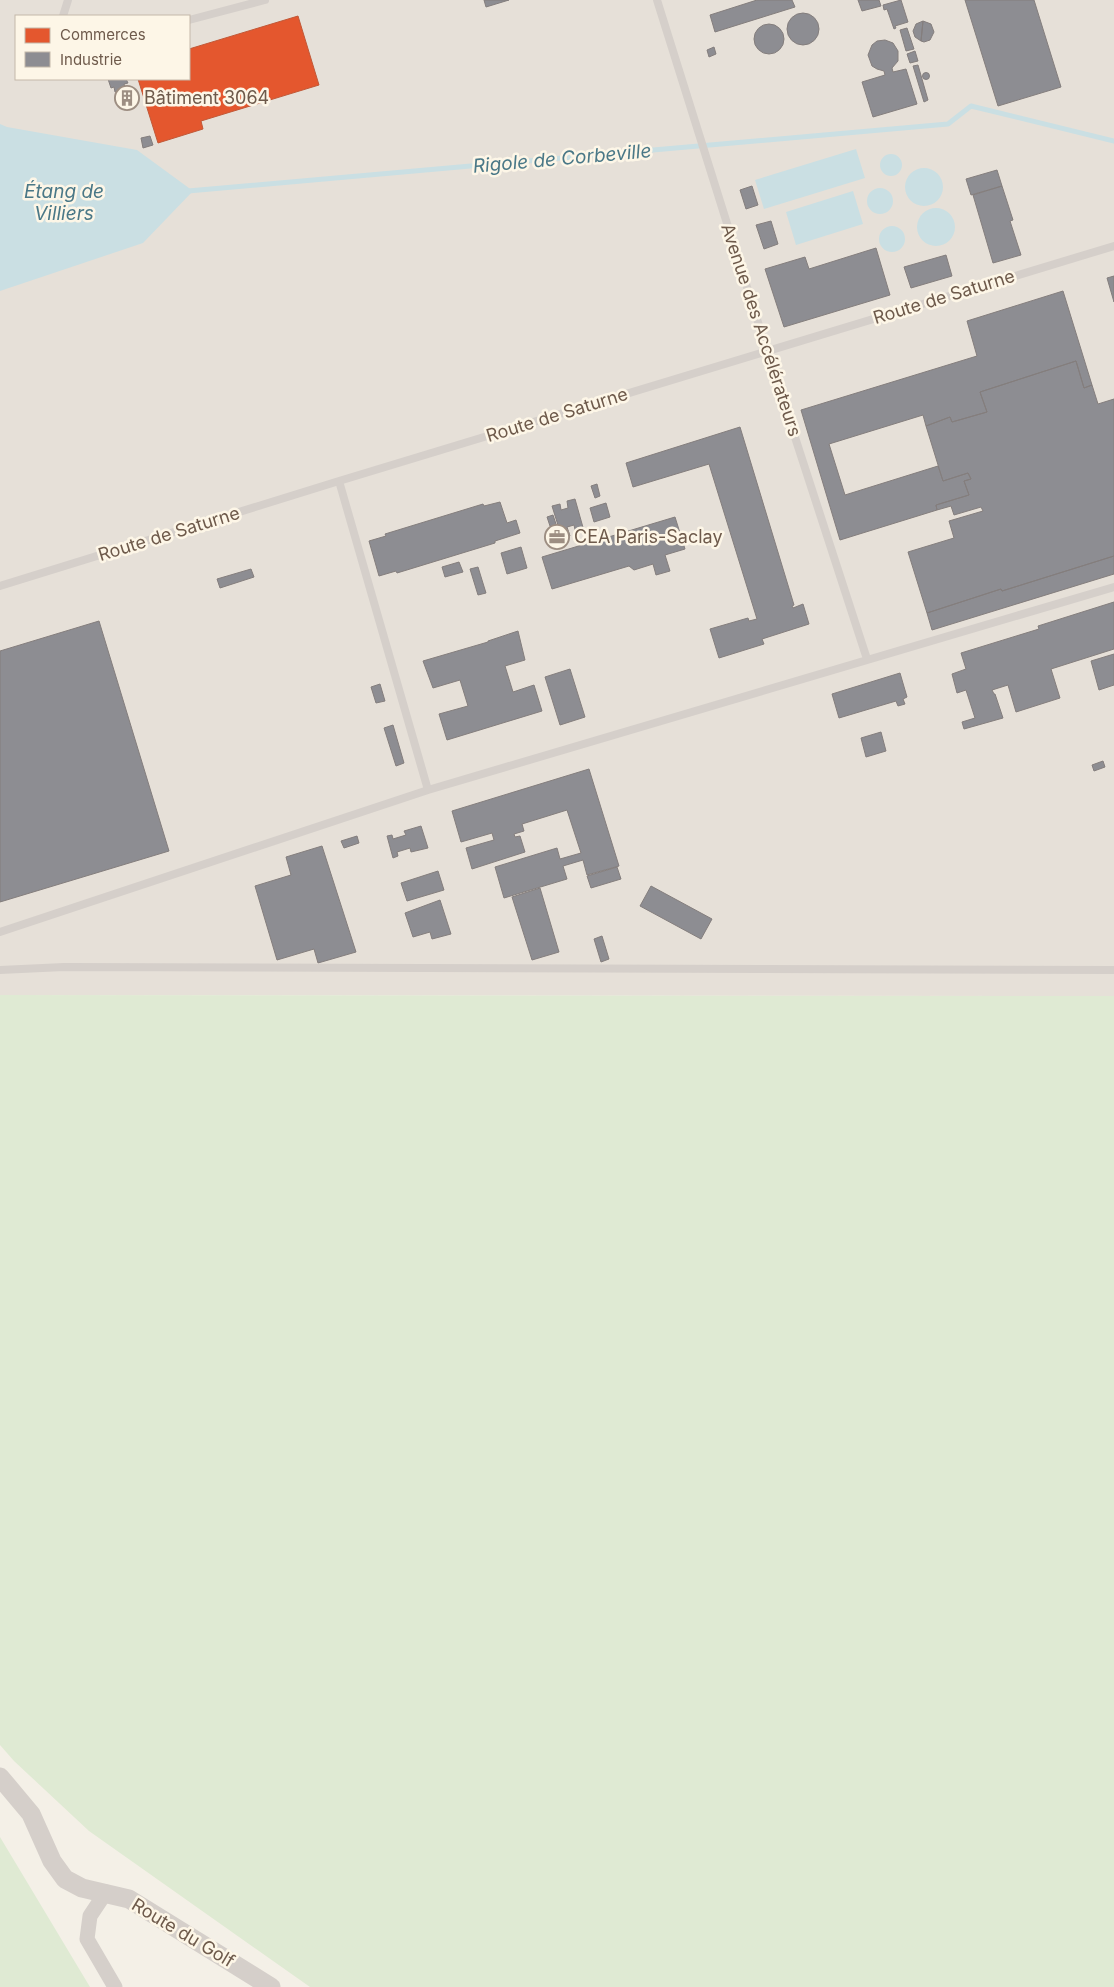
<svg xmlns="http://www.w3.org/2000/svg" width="1114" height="1987" font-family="Inter,sans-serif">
<rect width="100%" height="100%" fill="#f4f0e7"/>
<path fill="#e6e0d8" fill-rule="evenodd" d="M0 0H1114V996L0 995ZM16 16H189V79H16Z"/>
<path fill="#dfead3" d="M0 995 1114 996V1987H310L89 1831 14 1761 0 1745Z
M0 1837 90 1987H0Z"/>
<path fill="#cadfe3" d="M0 124 7 127 137 150 193 191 143 243 0 291Z
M856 149 865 178 764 209 755 180Z
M880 165a11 11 0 1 1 22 0a11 11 0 1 1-22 0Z
M905 187a19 19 0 1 1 38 0a19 19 0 1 1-38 0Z
M867 201a13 13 0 1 1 26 0a13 13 0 1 1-26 0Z
M853 191 863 224 796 245 786 212Z
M917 227a19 19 0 1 1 38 0a19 19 0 1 1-38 0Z
M879 239a13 13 0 1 1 26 0a13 13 0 1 1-26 0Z"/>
<path fill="#e4572e" stroke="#c15837" d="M298 16 319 85 201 121 203 129 158 143 138 79H189V49Z"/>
<path fill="#8d8d92" stroke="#847e7d" d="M484 0H509L486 7Z
M757 0H792L795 7 715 32 710 15Z
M858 0H879L881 6 862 11Z
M901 0 908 22 895 26 896 28 894 29 887 9 884 10 883 5Z
M965 0H1034L1061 87 998 106Z
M787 29a16 16 0 1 1 32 0a16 16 0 1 1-32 0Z
M923 21 931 24 934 32 930 40 924 42 921 41Z
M923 21 921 41 915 37 913 31 916 24Z
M754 39a15 15 0 1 1 30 0a15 15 0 1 1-30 0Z
M907 28 914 49 906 51 900 30Z
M885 40 893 43 898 51V61L892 68 893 72 906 69 917 104 873 117 862 82 885 75 884 71 877 69 872 66 868 55 872 45 877 41Z
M714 47 716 54 709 57 707 50Z
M915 51 918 61 910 63 907 54Z
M918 65 928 100 924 102 913 66Z
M922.5 76a3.5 3.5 0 1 1 7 0a3.5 3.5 0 1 1-7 0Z
M108 79H126L128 83 124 84 131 106 129 107 130 109 127 110 123 90 115 92 114 87 111 88Z
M150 136 153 145 143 148 141 138Z
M997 170 1002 186 971 195 966 179Z
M752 186 758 205 746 209 740 190Z
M1002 186 1013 220 1010 221 1021 255 993 263 973 195Z
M771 221 778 244 764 249 756 225Z
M876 248 890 295 784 327 765 269 805 257 809 269Z
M946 255 952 276 911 288 904 267Z
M1114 276V302L1107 278Z
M1063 291 1092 385 1084 388 1076 361 980 392 987 412 952 422 950 417 926 426 923 415 829 444 845 495 938 466 943 481 968 473 971 479 964 481 969 495 936 505 937 510 840 540 801 410 977 356 967 321Z
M1076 361 1084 388 1092 385 1098 404 1114 399V556L1002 591 1001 589 927 613 908 552 954 538 949 521 983 511 981 507 954 515 951 506 937 510 936 505 969 495 964 481 971 479 968 473 943 481 926 426 950 417 952 422 987 412 980 392Z
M740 427 794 605 792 606 793 608 803 604 809 624 762 639 764 644 719 658 710 629 748 618 749 621 757 619 709 464 633 487 626 463Z
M597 484 600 496 595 498 591 486Z
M575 499 584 531 576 534 574 525 567 527 570 536 562 538 552 506 560 504 561 510 568 508 567 501Z
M500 502 507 523 516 520 520 533 495 541V543L397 573 396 571 379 576 369 541 386 536 385 534 483 504 484 506Z
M606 503 610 517 594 522 590 508Z
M553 515 558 530 552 532 547 517Z
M675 517 685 549 665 555 670 571 656 575 653 564 634 570 629 566 552 589 542 557Z
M551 534 553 540 547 542 545 536Z
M521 547 527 568 507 574 501 553Z
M1114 556V574L932 630 927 613 1001 589 1002 591Z
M459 562 463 572 445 577 442 567Z
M478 567 486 593 478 595 470 569Z
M251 569 254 577 220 588 217 579Z
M1114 602V649L1051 669 1060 698 1016 712 1008 685 992 690 994 694H995L1003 718 964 729 962 722 975 718 966 690 957 693 952 674 966 669 961 653 1039 629 1038 626Z
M99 621 169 851 0 902V651Z
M518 631 525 660 505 666 513 692 534 685 542 711 447 740 439 714 468 706 460 680 433 688 423 661 488 642V641Z
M1114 654V685L1099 690 1091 661Z
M570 669 585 717 560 725 545 677Z
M900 673 907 697 903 699 905 704 898 706 896 701 839 718 832 694Z
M380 684 385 701 376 703 371 687Z
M393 725 404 763 396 766 384 728Z
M881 732 886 751 866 757 861 738Z
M1103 761 1105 767 1094 771 1092 765Z
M589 769 619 866 587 875 583 860 563 866 567 879 504 898 495 867 557 848 560 859 581 853 567 810 522 824 524 831 514 834 515 837 520 836 525 852 472 869 466 848 494 840 492 833 461 842 452 811Z
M421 826 428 848 411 852 410 848 397 852 398 856 393 858 387 836 392 835 393 839 406 835 404 831Z
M357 836 359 843 344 848 341 841Z
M322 846 356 952 318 963 314 949 277 960 255 886 291 875 286 857Z
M617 867 621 879 591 888 587 876Z
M438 871 444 890 407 901 401 883Z
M651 886 712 919 701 939 640 906Z
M540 888 559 952 532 960 512 897Z
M440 900 451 934 432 939 430 932 413 937 405 913Z
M602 936 609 959 601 962 594 939Z"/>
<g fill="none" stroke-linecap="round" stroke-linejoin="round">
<path stroke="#cadfe3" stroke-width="5" d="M188 191 948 124 971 106 1114 141"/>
<path stroke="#d5cfca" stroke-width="8" d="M657 0 767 351 867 659
M63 16 68 0
M189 20 265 0
M339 481 428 790
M0 586 339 481 1114 246
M0 932 428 790 1114 587
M0 970 64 967 1114 970"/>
<path stroke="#d5cfca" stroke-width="15" d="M106 1892 90 1916 87 1939 115 1987"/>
<path stroke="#d5cfca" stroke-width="19" d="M0 1777 31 1814 52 1861 65 1879 82 1888 129 1899 271 1987"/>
</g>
<defs>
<symbol id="building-ring" viewBox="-11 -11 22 22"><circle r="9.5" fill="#fdf6e7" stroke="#9d8e82" stroke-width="1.5"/><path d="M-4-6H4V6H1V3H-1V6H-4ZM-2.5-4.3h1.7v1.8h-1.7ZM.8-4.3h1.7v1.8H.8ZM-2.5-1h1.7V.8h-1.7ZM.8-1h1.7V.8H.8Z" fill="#9d8e82"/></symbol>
<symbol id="office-ring" viewBox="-11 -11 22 22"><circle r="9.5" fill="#fdf6e7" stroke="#9d8e82" stroke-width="1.5"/><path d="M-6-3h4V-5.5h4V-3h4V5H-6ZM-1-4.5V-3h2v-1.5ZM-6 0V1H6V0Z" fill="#9d8e82"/></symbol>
</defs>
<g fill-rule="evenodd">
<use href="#building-ring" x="113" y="84" width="28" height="28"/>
<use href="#office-ring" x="543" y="523" width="28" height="28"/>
</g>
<g text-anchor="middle" stroke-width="5" stroke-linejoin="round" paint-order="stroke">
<g font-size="18" fill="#6e5a4b" stroke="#fdf6e7" text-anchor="start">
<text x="144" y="104">Bâtiment 3064</text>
<text x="574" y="543">CEA Paris-Saclay</text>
</g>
<g font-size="18" fill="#6e5a4b" stroke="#fdf6e7">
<text transform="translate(944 297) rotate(-17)" y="6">Route de Saturne</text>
<text transform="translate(761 330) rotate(72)" y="6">Avenue des Accélérateurs</text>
<text transform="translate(557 415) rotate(-17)" y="6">Route de Saturne</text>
<text transform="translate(169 534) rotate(-17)" y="6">Route de Saturne</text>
<text transform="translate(183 1933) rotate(31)" y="6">Route du Golf</text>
</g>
<g font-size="19" font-style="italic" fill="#4a7887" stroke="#fdf6e7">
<text transform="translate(562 158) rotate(-5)" y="7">Rigole de Corbeville</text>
<text x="64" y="198">Étang de<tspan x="64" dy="22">Villiers</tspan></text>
</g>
</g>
<rect x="15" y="15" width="175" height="65" fill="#fdf6e7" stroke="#c4b8a9"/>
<rect x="25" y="28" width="25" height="15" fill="#e4572e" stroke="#c4b8a9"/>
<text x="60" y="40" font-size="15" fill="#6e5a4b">Commerces</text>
<rect x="25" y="52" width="25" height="15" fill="#8d8d92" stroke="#c4b8a9"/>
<text x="60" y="65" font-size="15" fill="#6e5a4b">Industrie</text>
</svg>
